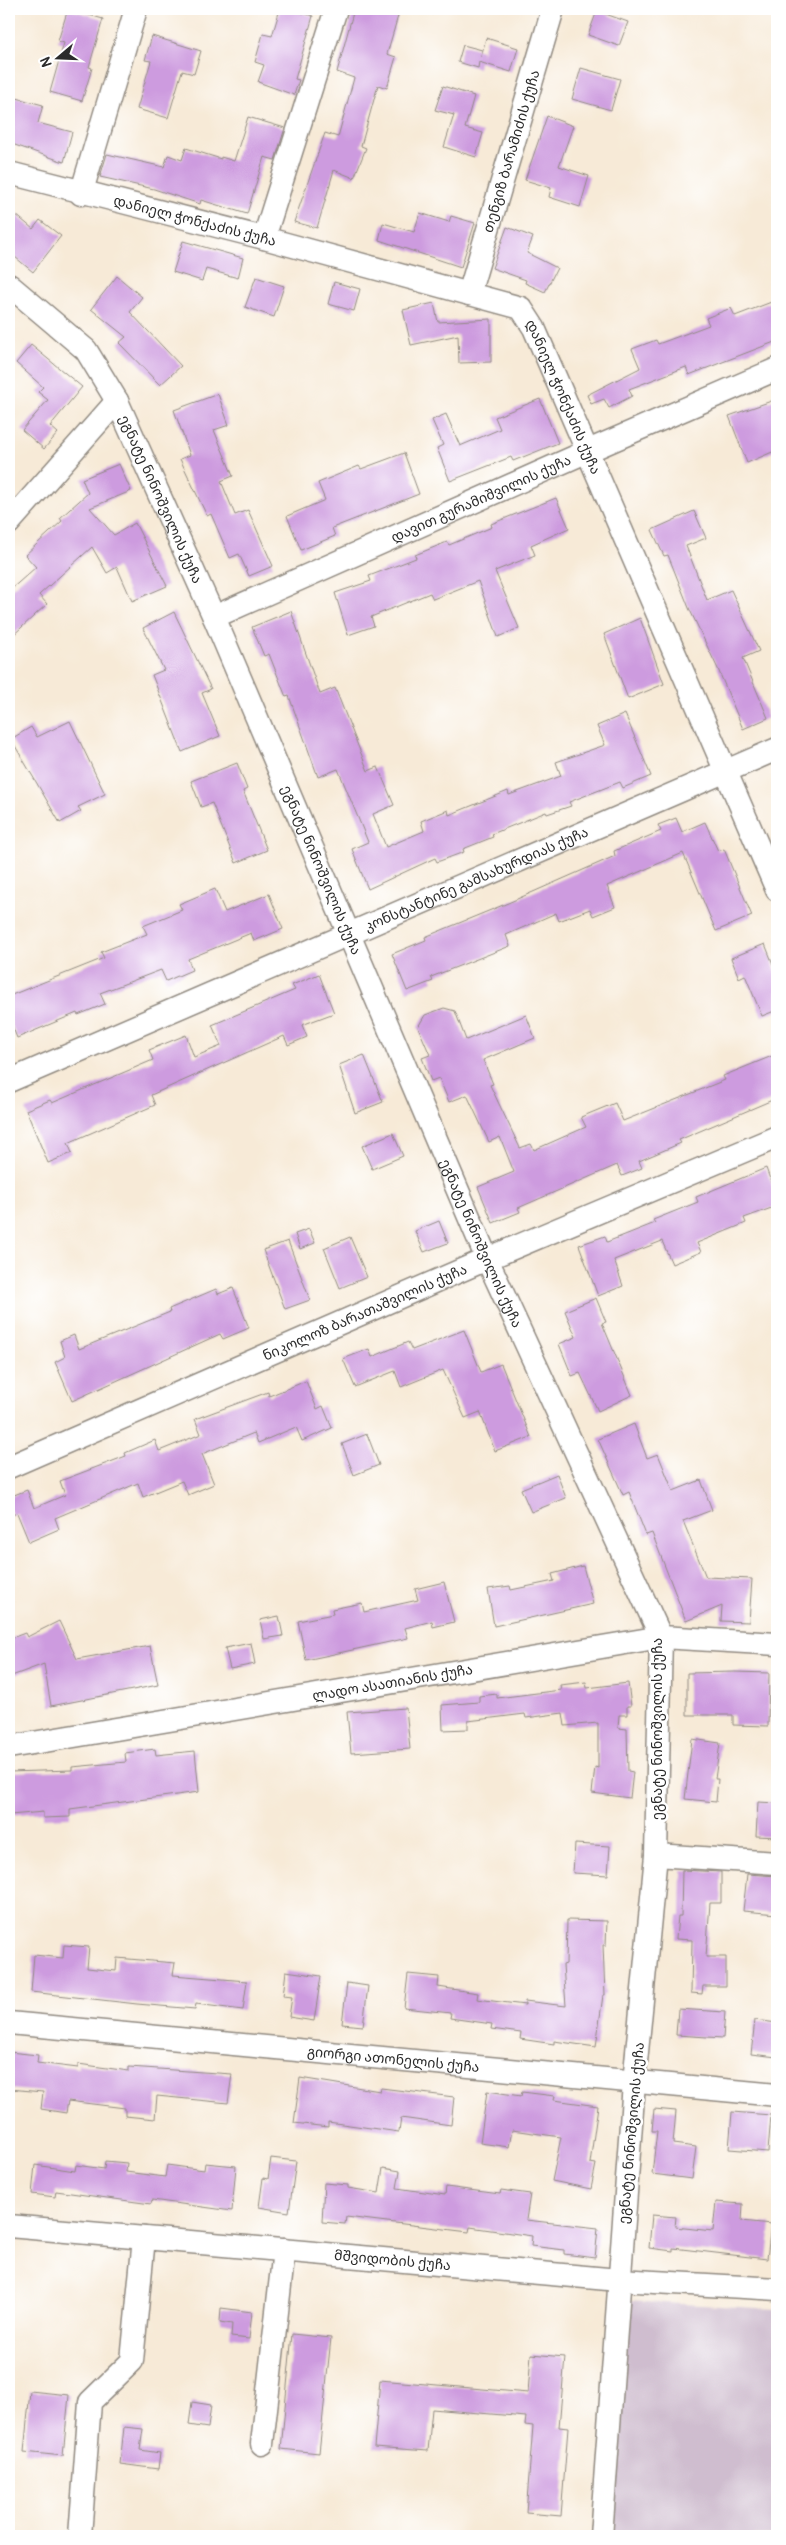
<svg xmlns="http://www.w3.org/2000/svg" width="786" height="2545" font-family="Pangolin,'Noto Sans Georgian',sans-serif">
<rect width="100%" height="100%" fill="#fff"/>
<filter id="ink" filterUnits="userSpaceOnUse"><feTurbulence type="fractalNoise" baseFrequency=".02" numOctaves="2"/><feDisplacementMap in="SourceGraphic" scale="10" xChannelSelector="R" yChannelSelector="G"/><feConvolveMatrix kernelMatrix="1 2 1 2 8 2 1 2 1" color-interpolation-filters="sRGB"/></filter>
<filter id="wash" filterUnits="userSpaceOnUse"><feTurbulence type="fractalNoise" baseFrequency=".0096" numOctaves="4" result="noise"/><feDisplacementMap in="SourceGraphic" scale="20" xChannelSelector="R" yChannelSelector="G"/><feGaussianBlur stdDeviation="1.12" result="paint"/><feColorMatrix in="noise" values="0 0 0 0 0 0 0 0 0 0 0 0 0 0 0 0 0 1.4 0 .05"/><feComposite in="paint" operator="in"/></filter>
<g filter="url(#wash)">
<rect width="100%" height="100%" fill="#f7ead7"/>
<path fill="#cfbdcf" d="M626 2301 777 2309V2536H607Z"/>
<g id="blocks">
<path fill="#cd9bdf" d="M68 9 103 19 89 67 92 68 82 101 50 92 64 43 58 41Z
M280 9H289L313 16 295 79 299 80 294 95 258 82 264 65 255 62 263 34 272 36Z
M354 9H400L387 54 396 57 387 88 378 85 361 146 366 148 354 178 334 170 317 228 294 222 325 133 338 137 354 78 337 72Z
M597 11 628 22 619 46 588 35Z
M152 36 201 51 194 74 182 71 168 118 137 109 151 61 145 60Z
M486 38 518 48 511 72 479 62 478 68 458 62 463 45 482 50 481 57Z
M581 68 620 79 611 110 572 99Z
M443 86 474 96 465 128 483 133 476 157 444 147 454 115 435 110Z
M9 96 43 105 38 123 72 132 64 162 9 143Z
M547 116 573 126 559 166 589 176 580 207 549 197 551 188 525 180Z
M248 117 285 128 275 160 264 157 247 214 201 200 200 204 154 189 100 177 107 154 164 167 168 155 182 160 186 148 221 159V157L234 161Z
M9 209 33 229 40 220 61 236 33 272 9 252Z
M420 213 449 222 451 216 475 223 461 267 379 240 383 223 414 232Z
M507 227 533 237 527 253 557 268 545 292 525 283 526 280 492 268Z
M183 241 243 258 238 278 206 269 202 281 173 272Z
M117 276 142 297 130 312 181 366 160 385 119 343 126 337 91 309Z
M256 277 284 286 274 317 245 307Z
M334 282 360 289 354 311 328 304Z
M774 301 777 309V341L689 375 686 367 629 389 632 396 609 408 604 399 591 404 587 395 640 368 632 349 656 340 658 344 709 325 706 318 731 308 735 316Z
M434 303 438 322 491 319V362L459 363 458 335 411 345 403 310Z
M31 345 82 387 50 426 58 433 44 449 22 430 48 400 38 392 43 387 16 363Z
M218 394 229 425 214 430 233 476 221 481 235 515 248 510 273 566 249 576 239 554 230 558 211 514 207 516 180 459 190 455 174 410Z
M540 399 558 443 513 461 511 457 450 481 437 448 443 445 432 420 446 414 460 446 500 429 495 417Z
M777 399V450L747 463 729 416Z
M404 453 419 494 332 528 335 536 301 550 287 516 325 500 318 483 359 466 361 469Z
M119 464 131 491 90 508 114 535 135 523 167 586 132 601 117 567 107 573 92 547 39 595 47 604 9 639V591L36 567 25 555 62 521 60 518 88 493 82 479Z
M556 498 569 528 531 545 535 555 495 571 519 628 498 637 478 581 433 599 430 593 371 617 374 626 348 635 335 593 371 581 369 576 416 558 415 555 447 542 449 545 492 527 491 524Z
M694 511 706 538 686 546 707 600 731 590 759 651 743 658 768 718 743 729 718 669 689 608 668 555 664 556 652 530Z
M291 611 320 694 335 688 368 771 378 767 394 805 373 814 386 847 424 831 421 821 448 810 449 815 508 791 509 795 561 776 556 762 605 745 597 726 625 714 651 776 623 788 620 782 569 802 571 806 547 814 546 812 492 834 493 837 463 849 464 852 437 862 435 858 368 889 352 849 368 842 338 769 318 777 289 696 286 697 269 654 264 656 252 627Z
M174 612 211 689 202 693 220 736 182 752 152 675 164 670 143 628Z
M640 618 664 684 628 699 604 634Z
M70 721 105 794 78 807 81 811 60 823 11 739 31 727 37 737Z
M237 763 247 789 243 791 267 850 236 863 212 803 201 807 191 781Z
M676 818 682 832 705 822 718 851 724 849 752 916 716 931 683 853 607 886 615 907 593 916 590 909 559 921 556 913 506 935 510 946 431 977 433 981 407 991 392 954 426 940 425 937 508 903 615 856 614 851 661 831 658 825Z
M215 889 225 912 269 894 283 929 254 941 251 933 188 959 192 970 166 981 161 970 100 993 105 1004 78 1015 77 1013 17 1038 9 1018V996L104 958 101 952 147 934 143 926 182 910 179 904Z
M765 944 777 974V1010L762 1016 745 975 739 978 731 958Z
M319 974 334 1013 302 1025 307 1037 288 1045 284 1036 151 1095 155 1105 68 1143 72 1153 48 1163 26 1110 50 1100 52 1103 153 1060 149 1050 186 1035 194 1057 221 1046 212 1025 295 990 292 985Z
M444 1008 455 1011 466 1040 526 1015 535 1038 483 1060 493 1084 490 1085 520 1148 531 1144 534 1150 586 1127 581 1117 615 1103 623 1121 725 1080 723 1076 777 1054V1098L679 1140 681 1143 639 1161 642 1168 622 1176 617 1165 518 1208 520 1212 493 1223 478 1187 514 1172 500 1137 489 1142 467 1095 449 1102 439 1078 431 1081 422 1058 430 1055 418 1027 425 1015Z
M364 1055 383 1102 355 1113 339 1065Z
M393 1133 403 1156 372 1169 362 1146Z
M766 1168 777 1199V1206L744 1218 746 1223 697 1243 701 1252 672 1264 662 1241 614 1260 623 1286 598 1296 579 1245 605 1236 607 1242 655 1223 653 1220 698 1202 696 1197Z
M439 1221 448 1243 424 1252 415 1231Z
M309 1229 315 1243 300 1249 295 1234Z
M350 1237 367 1277 340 1288 324 1248Z
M288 1241 310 1300 285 1309 263 1250Z
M233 1288 249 1328 223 1339 220 1334 72 1401 55 1362 65 1357 60 1341 74 1335 79 1349 170 1312 169 1309 216 1289 218 1294Z
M596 1298 606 1322 602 1323 632 1395 598 1411 580 1373 572 1376 559 1344 576 1337 565 1311Z
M464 1330 481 1372 501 1364 531 1437 495 1451 480 1412 465 1418 443 1370 401 1387 395 1371 355 1387 343 1359 369 1349 372 1357 408 1342 412 1350Z
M306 1381 317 1409 323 1406 332 1428 302 1441 296 1427 258 1443 254 1433 202 1454 214 1484 188 1495 182 1481 143 1497 138 1483 55 1518 59 1529 29 1542 17 1513 12 1515 9 1507V1497L27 1490 34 1508 65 1495 60 1481 126 1456 125 1453 155 1440 159 1451 201 1434 195 1419 268 1392 269 1396Z
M634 1424 647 1458 658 1454 673 1491 701 1480 712 1510 683 1521 706 1577 752 1579 749 1622 721 1621 722 1606 686 1621 652 1533 646 1535 629 1492 623 1495 598 1439Z
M367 1434 379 1465 354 1475 342 1444Z
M557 1474 566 1498 531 1512 521 1489Z
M583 1566 593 1604 494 1626 488 1589 510 1586 511 1590 554 1581 552 1574Z
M444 1582 454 1622 433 1627 432 1621 405 1628 408 1638 306 1660 298 1621 333 1614 332 1609 362 1603 364 1612 418 1600 415 1589Z
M279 1616 283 1636 264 1639 260 1620Z
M59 1621 77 1659 150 1646 158 1685 51 1706 44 1664 9 1677V1639L25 1633 27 1637Z
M251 1643 255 1664 230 1669 225 1648Z
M735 1672 769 1673 768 1726 733 1725V1715H687V1673Z
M586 1682 587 1688 628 1683 631 1706H627V1715H619L618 1728 627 1729 628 1771 633 1772 630 1798 592 1793 595 1767 598 1768V1723L565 1726 563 1713 526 1718 525 1714 468 1721V1729L443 1730 442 1705 479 1702V1696L497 1694V1698L561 1690 560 1685Z
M406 1708 410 1749 351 1753 347 1712Z
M692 1739 720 1743 715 1779H718L716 1802 685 1799Z
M155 1749 156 1755 195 1751 199 1792 70 1809V1817L43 1818V1812L10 1815 9 1772 72 1770V1767L126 1762 125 1753Z
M758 1802 777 1803V1837L756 1836Z
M575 1844 610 1846 608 1875 573 1873Z
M682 1870 721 1872V1903H710L706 1957H726V1986H703L702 1994 691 1993 692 1940 676 1939 678 1916H681Z
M747 1874 777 1876V1914L743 1911Z
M567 1920 607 1921 606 1945H603L605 1995H603L596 2047 554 2041V2044L520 2039 521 2033 491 2029 492 2024 450 2018 451 2013 404 2008 408 1974 439 1977 438 1987 478 1993 477 1999 525 2005V2001L566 2006 563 1965 566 1964Z
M64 1945 89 1947 87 1968 116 1971 117 1958 175 1963 173 1975 247 1981 243 2010 196 2004 195 2009 137 2004 31 1992 34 1955 63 1958Z
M286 1971 321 1976 314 2021 289 2017 292 1997 283 1996Z
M347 1983 368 1986 363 2026 342 2024Z
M678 2009 725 2012 723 2038 676 2035Z
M755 2020 777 2023V2057L751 2054Z
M9 2052 38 2055 37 2063 78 2068V2064L129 2071V2067L232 2074 228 2103 157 2096 155 2119 125 2116V2108L68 2101 66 2113 41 2109 43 2092 9 2089Z
M300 2078 380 2091 381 2088 454 2097 451 2125 401 2118 399 2132 328 2122V2127L294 2123Z
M487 2091 521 2096 522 2092 555 2096 554 2100 598 2106 590 2163 596 2164 591 2189 552 2181 561 2137 512 2130 509 2147 480 2143Z
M654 2109 676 2111 673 2144 696 2147 692 2179 652 2174 657 2131H652Z
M732 2112 771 2115 768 2152 729 2149Z
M271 2158 296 2161 289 2212 259 2207 263 2178 268 2179Z
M105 2161 127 2163 126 2172 165 2177 167 2165 204 2170 205 2163 236 2166 232 2211 152 2200 151 2204 56 2191 55 2197 32 2194 35 2165 75 2171 76 2165 104 2169Z
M383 2168 400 2171 397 2188 445 2195 446 2187 500 2194 501 2190 530 2194 526 2220 598 2228 595 2258 564 2254V2250L531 2246 532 2236 470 2227 469 2232 346 2217 345 2224 322 2222 324 2183 348 2185V2188L379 2193Z
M716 2202 743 2204 742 2221 771 2224 767 2259 673 2248V2251L649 2248 652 2215 676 2217 675 2227 713 2231Z
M221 2308 252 2312 249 2339 231 2337 232 2324 220 2322Z
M292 2334 331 2338 319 2453 281 2449Z
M531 2354 565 2357 559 2427 568 2428 561 2516 526 2513 533 2426 525 2425 526 2417 432 2409 428 2451 374 2447 380 2380 528 2393Z
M30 2391 69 2395 63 2456 24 2452Z
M192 2402 211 2405 208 2428 189 2425Z
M124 2427 143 2429 140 2450 160 2453 158 2469 120 2464Z"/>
</g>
</g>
<g filter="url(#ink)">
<use href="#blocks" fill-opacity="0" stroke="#918a81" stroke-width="1"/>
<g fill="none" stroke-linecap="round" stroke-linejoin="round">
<defs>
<g id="minor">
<path id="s1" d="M9 173 264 238 521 308 534 328 777 890"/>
<path d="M81 194 136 9"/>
<path d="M264 238 336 9"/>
<path id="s2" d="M9 285 86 350 117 401 214 617 487 1259 661 1637 656 1855 634 2083 601 2536"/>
<path id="s3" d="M469 294 553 9"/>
<path d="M9 523 117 401"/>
<path id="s4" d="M214 617 588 451 777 369"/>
<path id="s5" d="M9 1081 777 749"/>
<path id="s6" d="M9 1467 487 1259 777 1137"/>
<path id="s7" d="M9 1747 661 1637 777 1644"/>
<path d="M656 1855 777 1863"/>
<path id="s8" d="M9 2023 777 2095"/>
<path id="s9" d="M9 2226 619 2280 777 2289"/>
<path d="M262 2444 284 2250"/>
<path d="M80 2536 90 2402 132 2361 144 2238"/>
</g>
</defs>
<use href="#minor" stroke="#918a81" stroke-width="25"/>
<use href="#minor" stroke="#fff" stroke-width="22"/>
</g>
</g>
<g text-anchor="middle" stroke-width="5" stroke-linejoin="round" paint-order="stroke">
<g font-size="14" fill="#2b2b2b" stroke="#fff">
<text dy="5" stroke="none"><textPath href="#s3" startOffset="149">თენგიზ ბარამიძის ქუჩა</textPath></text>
<text dy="5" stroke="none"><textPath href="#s1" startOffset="192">დანიელ ჭონქაძის ქუჩა</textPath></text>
<text dy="5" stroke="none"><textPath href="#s1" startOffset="628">დანიელ ჭონქაძის ქუჩა</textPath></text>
<text dy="5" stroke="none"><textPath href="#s4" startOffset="292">დავით გურამიშვილის ქუჩა</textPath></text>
<text dy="5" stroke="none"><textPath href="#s2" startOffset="268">ეგნატე ნინოშვილის ქუჩა</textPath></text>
<text dy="5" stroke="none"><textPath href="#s2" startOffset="672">ეგნატე ნინოშვილის ქუჩა</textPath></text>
<text dy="5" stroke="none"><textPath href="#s5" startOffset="509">კონსტანტინე გამსახურდიას ქუჩა</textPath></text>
<text dy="5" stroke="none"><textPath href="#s2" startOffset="1078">ეგნატე ნინოშვილის ქუჩა</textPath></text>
<text dy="5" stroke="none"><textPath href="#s6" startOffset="388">ნიკოლოზ ბარათაშვილის ქუჩა</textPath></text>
<text dy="5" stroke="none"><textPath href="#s7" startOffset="389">ლადო ასათიანის ქუჩა</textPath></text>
<text transform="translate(657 1729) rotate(-90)" y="5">ეგნატე ნინოშვილის ქუჩა</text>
<text dy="5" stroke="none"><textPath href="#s8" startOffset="386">გიორგი ათონელის ქუჩა</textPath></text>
<text transform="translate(631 2133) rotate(-85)" y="5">ეგნატე ნინოშვილის ქუჩა</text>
<text dy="5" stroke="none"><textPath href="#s9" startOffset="385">მშვიდობის ქუჩა</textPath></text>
</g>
</g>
<rect width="786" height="2545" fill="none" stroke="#fff" stroke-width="30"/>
<g transform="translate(58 58) rotate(251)" stroke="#ffffff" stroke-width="4" paint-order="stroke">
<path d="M0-4L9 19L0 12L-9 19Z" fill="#2b2b2b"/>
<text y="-8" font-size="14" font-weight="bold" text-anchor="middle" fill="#2b2b2b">N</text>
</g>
</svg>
